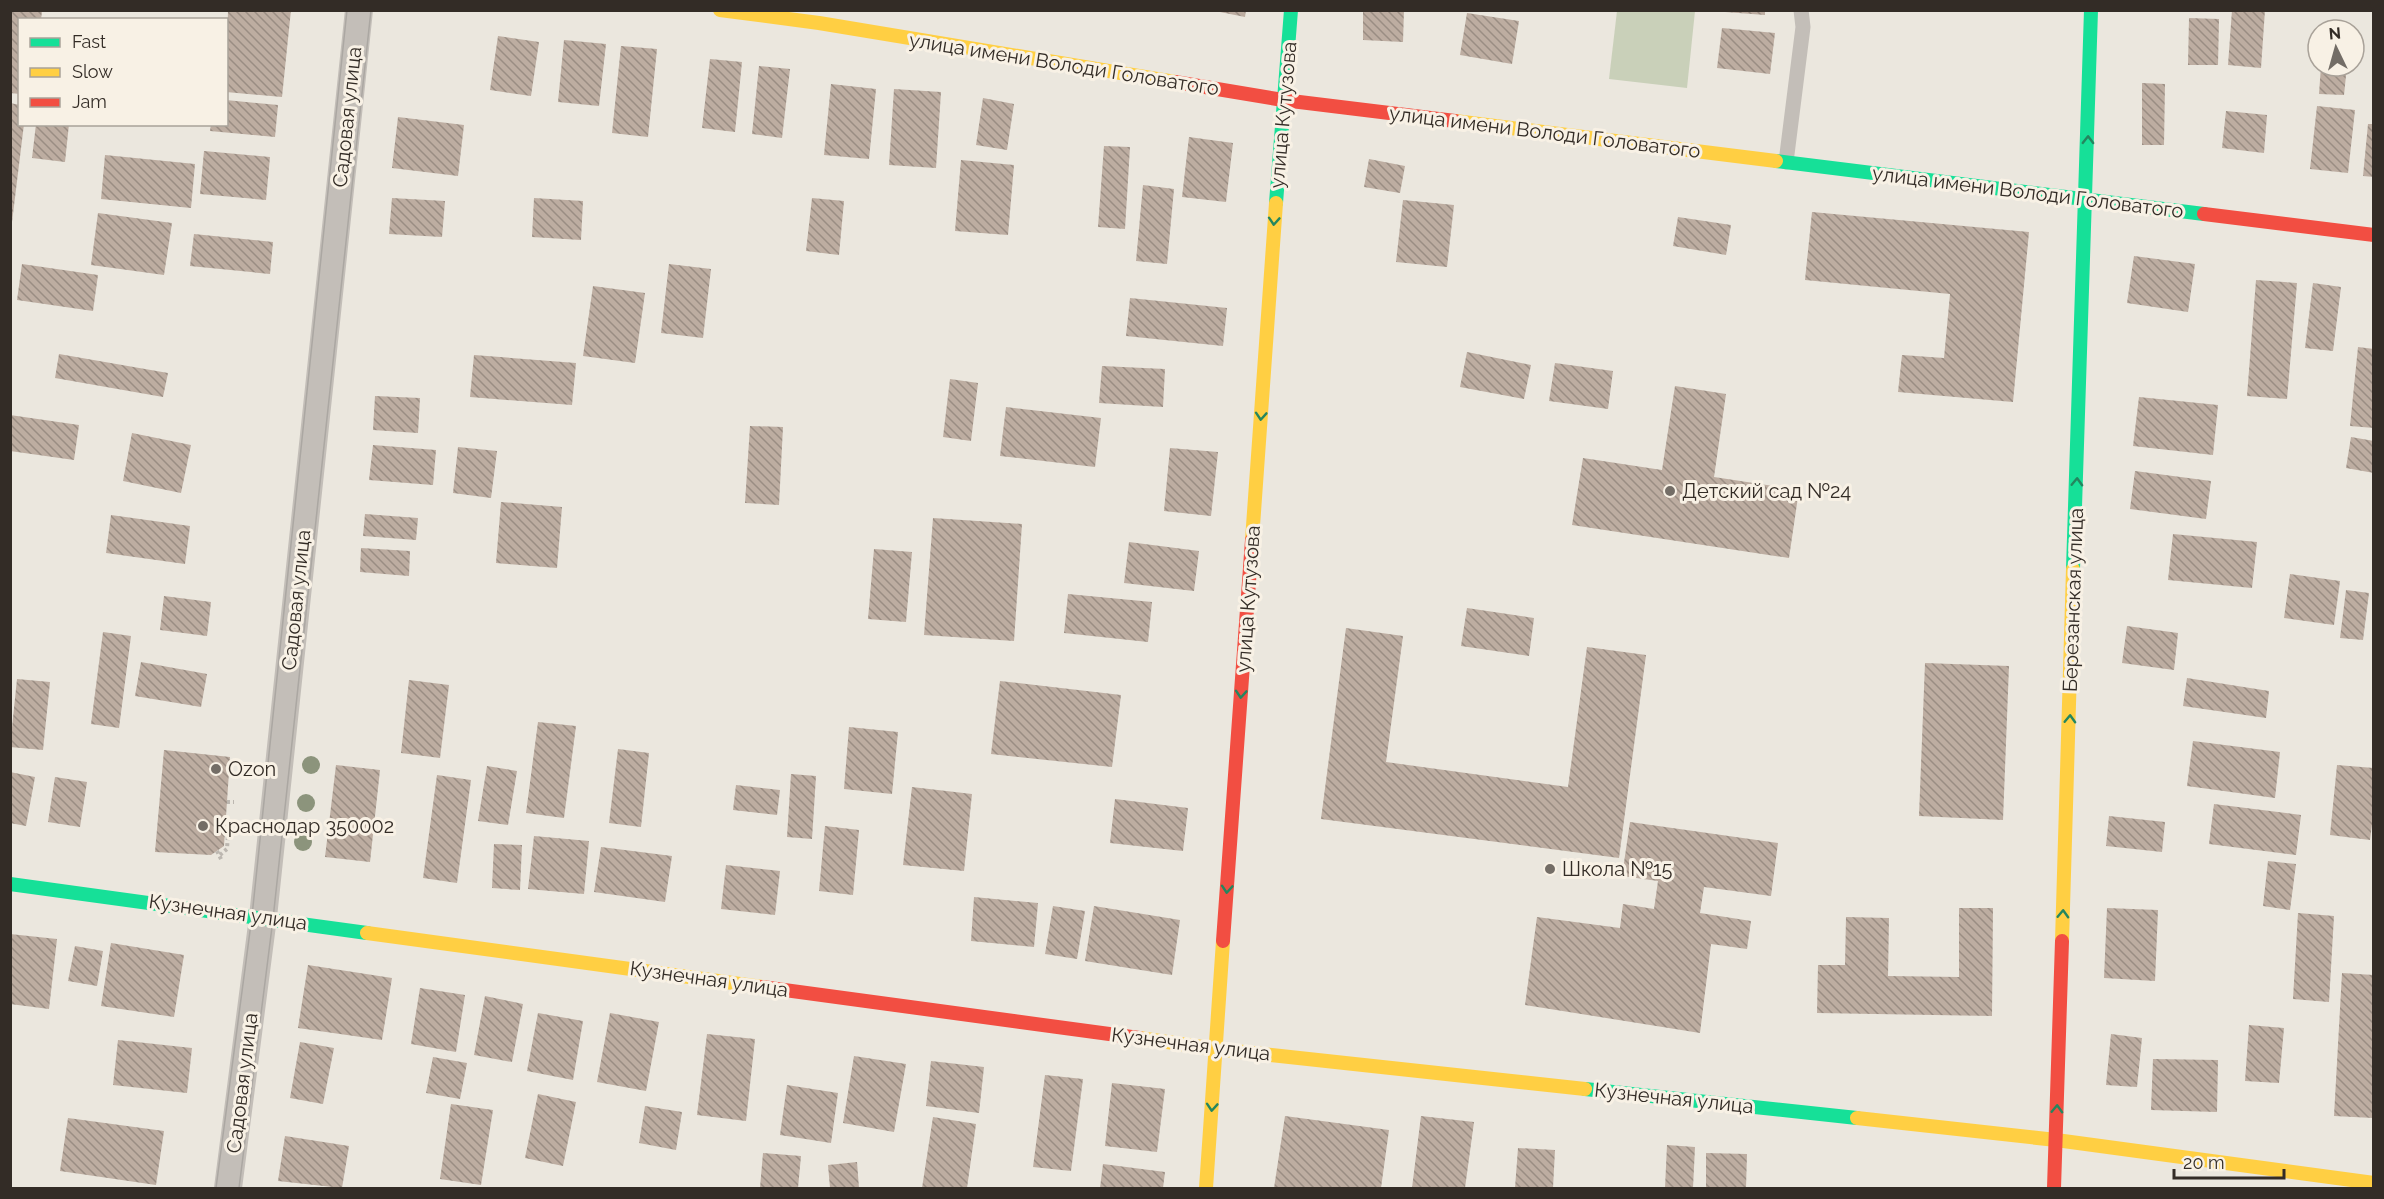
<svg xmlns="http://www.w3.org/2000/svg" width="2384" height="1199" font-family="Raleway,sans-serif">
<defs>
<pattern id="building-back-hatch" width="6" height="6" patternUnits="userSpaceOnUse" patternTransform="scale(1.5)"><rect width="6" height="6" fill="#bdada1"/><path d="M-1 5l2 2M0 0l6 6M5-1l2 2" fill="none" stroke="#9a8d83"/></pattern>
</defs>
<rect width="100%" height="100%" fill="#ebe7de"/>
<path fill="#c9d0b9" d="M1617 11H1695L1687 88 1609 79Z"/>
<path fill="url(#building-back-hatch)" d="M10 10 42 11 41 20H20V94L10 93Z
M228 10H291L282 97 226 92Z
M1210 10H1246L1245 17Z
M1363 10H1404L1403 42 1363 40Z
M1725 10H1765V15L1725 12Z
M2232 10H2265L2261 68 2228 65Z
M1467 13 1519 21 1512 64 1460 55Z
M2189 18 2219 19 2218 65H2188Z
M1722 28 1775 33 1770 74 1717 68Z
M498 36 539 42 531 96 490 90Z
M564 40 606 44 599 106 558 102Z
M621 46 657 49 648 137 612 133Z
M710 59 742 62 735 132 702 128Z
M759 66 790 69 782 138 752 134Z
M2321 66H2347L2344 95 2319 94Z
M2142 83 2165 84 2164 145H2142Z
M831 84 876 89 869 159 824 155Z
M894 89 941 92 936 168 889 165Z
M983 98 1014 104 1007 150 976 145Z
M226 100 278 105 275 137 210 131 211 124H226Z
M10 103 20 105V124H24L12 222Z
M2317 106 2355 110 2348 173 2310 169Z
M2226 111 2267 115 2264 153 2222 148Z
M398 117 464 125 458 176 392 168Z
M36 124H69L65 162 32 158Z
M2368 124H2374V177L2363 176Z
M1189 137 1233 143 1226 202 1182 197Z
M1104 146 1130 147 1125 229 1098 227Z
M204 151 270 157 266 200 200 194Z
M105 155 195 164 191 208 101 199Z
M1369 159 1405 166 1400 193 1364 187Z
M961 160 1014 165 1008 235 955 231Z
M1143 185 1174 189 1167 264 1136 261Z
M392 198 445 201 442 237 389 234Z
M534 198 583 201 581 240 532 237Z
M812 198 844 201 839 255 806 251Z
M1403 200 1454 205 1447 267 1396 262Z
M1812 212 2029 232 2013 402 1898 392 1902 355 1944 358 1950 294 1805 280Z
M98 213 172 223 164 275 91 265Z
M1678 217 1731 225 1726 255 1673 246Z
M194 234 273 242 270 274 190 266Z
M2134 256 2195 264 2188 312 2127 303Z
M22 264 98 275 93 311 17 300Z
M669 264 711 269 703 338 661 333Z
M2256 280 2297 283 2287 399 2247 396Z
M2313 283 2341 287 2333 351 2305 348Z
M593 286 645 293 635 363 583 356Z
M1130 298 1227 308 1223 346 1126 336Z
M2358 347 2374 349V428L2350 426Z
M1467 352 1531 365 1524 399 1460 387Z
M59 354 168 373 163 397 55 378Z
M474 355 576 363 572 405 470 397Z
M1555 363 1613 371 1608 409 1549 401Z
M1102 366 1165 369 1163 407 1099 403Z
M950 379 978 383 971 441 943 437Z
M1675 386 1726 394 1714 477 1799 490 1789 558 1572 525 1583 458 1662 470Z
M375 396 420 398 418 433 373 430Z
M2139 397 2218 405 2213 455 2133 446Z
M1006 407 1101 418 1095 467 1000 456Z
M10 415 79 425 74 460 10 451Z
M750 426 783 427 779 505 745 503Z
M132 433 191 445 181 493 123 481Z
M2351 437 2374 441V473L2346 468Z
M373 445 436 450 433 485 369 480Z
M458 447 497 451 491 498 453 493Z
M1170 448 1218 452 1211 516 1164 511Z
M2135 471 2211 481 2206 519 2130 509Z
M501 502 562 507 557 568 496 563Z
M365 514 418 518 416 540 363 536Z
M111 515 190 526 185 564 106 553Z
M933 518 1022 524 1014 641 924 635Z
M2173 534 2257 542 2252 588 2168 580Z
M1129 542 1199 551 1194 591 1124 583Z
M361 548 410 551 409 576 360 572Z
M874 549 912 552 906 622 868 619Z
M2290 574 2340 581 2334 625 2284 618Z
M2346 590 2369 593 2363 640 2340 638Z
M1068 594 1152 602 1148 642 1064 633Z
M164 596 211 602 207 636 160 630Z
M1467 608 1534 618 1529 656 1461 646Z
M2127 626 2178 633 2174 670 2122 663Z
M1346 628 1403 636 1386 762 1568 787 1587 647 1646 655 1619 858 1321 819Z
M103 632 131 636 119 728 91 724Z
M141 662 207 674 201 707 135 696Z
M1925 663 2009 666 2003 820 1919 816Z
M2187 678 2269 691 2266 718 2183 706Z
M17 679 50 682 43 750 10 747Z
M409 680 449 685 440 758 401 753Z
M1000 681 1121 695 1112 767 991 754Z
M538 722 576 726 564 818 526 813Z
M849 727 898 732 892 794 844 789Z
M2193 741 2280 752 2275 798 2187 786Z
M618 749 649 753 641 827 609 823Z
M164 750 230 757 224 846 211 855 155 852Z
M336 765 380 770 370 862 325 857Z
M2337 765 2374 768V809L2370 840 2330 835Z
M487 766 517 771 508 825 478 821Z
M10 772 35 777 26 826 10 823Z
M791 774 816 776 812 839 787 837Z
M437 775 471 780 457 883 423 878Z
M55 777 87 782 80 827 48 822Z
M736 785 780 790 777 815 733 810Z
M912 787 972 794 964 871 903 865Z
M1115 799 1188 808 1183 851 1110 843Z
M2214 804 2301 815 2296 855 2209 844Z
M2109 816 2165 822 2162 852 2106 846Z
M1630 822 1778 843 1771 896 1704 887 1700 913 1751 921 1747 949 1711 944 1700 1033 1525 1005 1537 917 1620 928 1623 904 1654 909 1658 881 1622 876Z
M825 826 859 830 853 895 819 891Z
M534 836 589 841 584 894 528 889Z
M494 844 522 845 520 890 492 888Z
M601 847 672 856 665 902 594 892Z
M2268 861 2296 864 2290 910 2263 906Z
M726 865 780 871 775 915 721 909Z
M974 897 1038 903 1034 947 971 941Z
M1053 906 1085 911 1077 959 1045 954Z
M1094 906 1180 920 1172 975 1085 961Z
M1959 908H1993L1992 1016 1817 1013 1818 965H1845L1846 917 1889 918 1888 976 1959 977Z
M2107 908 2158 910 2155 981 2104 978Z
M2298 913 2334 916 2329 1002 2293 999Z
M10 934 57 939 49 1009 10 1004Z
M111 943 184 955 174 1017 101 1006Z
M75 946 103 951 97 986 68 981Z
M308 965 392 978 382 1040 298 1028Z
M2342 973 2374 975 2373 1118 2334 1116Z
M420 988 465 995 456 1052 411 1044Z
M485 996 523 1004 512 1062 474 1055Z
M538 1013 583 1021 573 1080 527 1071Z
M610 1013 659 1022 646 1091 597 1082Z
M2249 1025 2284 1028 2279 1083 2245 1081Z
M707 1034 755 1039 746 1121 697 1115Z
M2111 1034 2142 1038 2137 1087 2106 1085Z
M118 1040 192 1048 187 1093 113 1085Z
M300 1042 334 1048 323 1104 290 1098Z
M854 1056 906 1064 894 1132 843 1123Z
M433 1057 467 1063 460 1099 426 1093Z
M2153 1059 2218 1060 2217 1112 2151 1110Z
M931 1061 984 1067 979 1113 926 1106Z
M1045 1075 1083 1079 1071 1171 1033 1167Z
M1112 1083 1165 1089 1157 1152 1105 1146Z
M787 1085 838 1093 831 1143 780 1135Z
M538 1094 576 1102 563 1166 525 1158Z
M451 1104 493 1110 481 1185 440 1179Z
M645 1106 682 1112 676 1150 639 1143Z
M1285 1116 1389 1130 1381 1188H1274Z
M1421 1116 1474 1122 1465 1188H1412Z
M933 1117 976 1124 967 1188H922Z
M68 1118 164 1131 156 1185 60 1171Z
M285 1136 349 1146 342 1188 278 1181Z
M1667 1145 1695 1147 1693 1188H1665Z
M1518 1148 1555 1150 1553 1188H1515Z
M763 1153 801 1156 798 1188H760Z
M1706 1153 1747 1154 1746 1188H1706Z
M857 1162 859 1188H830L828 1165Z
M1103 1164 1165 1172 1163 1188H1100Z"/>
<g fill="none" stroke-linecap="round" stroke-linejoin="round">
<path stroke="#bcb7b0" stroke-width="4" stroke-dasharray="3 3" stroke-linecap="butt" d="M227 802H234
M217 851 222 861
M220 855 227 849 228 833"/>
<path stroke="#c3beb8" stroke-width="15" d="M1786 162 1803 27 1801 10"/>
<path stroke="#c3beb8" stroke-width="28" d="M228 1188 263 917 359 10"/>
<path stroke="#16e098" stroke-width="14" d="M1776 161 2204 214
M1276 203 1291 10
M2073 569 2091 10
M10 884 367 933
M1585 1089 1857 1118"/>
<path stroke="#ffcf43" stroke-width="14" d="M720 10 819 23 1175 82
M1455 121 1776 161
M1252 540 1276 203
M367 933 762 987
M2062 941 2073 569
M1139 1038 1216 1049 1585 1089
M1857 1118 2056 1140 2374 1183
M1206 1188 1223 941"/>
<path stroke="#f24e42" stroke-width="14" d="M1175 82 1283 100 1455 121
M2204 214 2374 235
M1223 941 1252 540
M762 987 1139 1038
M2054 1188 2062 941"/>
<path stroke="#aba7a2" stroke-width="1.5" d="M216 1188 252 916 347 10
M239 1188 273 919 371 10"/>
</g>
<g fill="#8c947c">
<circle cx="311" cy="765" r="9"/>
<circle cx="306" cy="803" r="9"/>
<circle cx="303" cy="842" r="9"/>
</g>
<defs><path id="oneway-chevron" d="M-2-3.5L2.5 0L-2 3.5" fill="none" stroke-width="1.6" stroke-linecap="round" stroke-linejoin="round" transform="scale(1.5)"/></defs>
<g stroke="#24865f">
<use href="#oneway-chevron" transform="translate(2088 140) rotate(-89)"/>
<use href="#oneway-chevron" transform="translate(1274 221) rotate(94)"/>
<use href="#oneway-chevron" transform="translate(1261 416) rotate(94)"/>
<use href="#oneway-chevron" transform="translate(2077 482) rotate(-88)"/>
<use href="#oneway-chevron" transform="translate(1241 694) rotate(94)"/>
<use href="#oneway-chevron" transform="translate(2070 719) rotate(-88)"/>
<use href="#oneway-chevron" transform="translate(1227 889) rotate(94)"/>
<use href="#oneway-chevron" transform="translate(2063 914) rotate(-88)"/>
<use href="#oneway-chevron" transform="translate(1212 1107) rotate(94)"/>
<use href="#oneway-chevron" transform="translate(2057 1109) rotate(-88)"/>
</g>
<g fill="#736d66" stroke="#f8f1e5" stroke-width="2">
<circle cx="1670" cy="491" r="6"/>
<circle cx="216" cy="769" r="6"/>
<circle cx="203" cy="826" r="6"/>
<circle cx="1550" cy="869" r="6"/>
</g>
<g text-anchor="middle" stroke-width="6" stroke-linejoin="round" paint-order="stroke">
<g font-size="20" fill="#332c26" stroke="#f8f1e5">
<text transform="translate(1064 64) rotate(9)" y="7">улица имени Володи Головатого</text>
<text transform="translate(1283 115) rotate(-85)" y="7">улица Кутузова</text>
<text transform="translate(347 117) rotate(-84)" y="7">Садовая улица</text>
<text transform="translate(1545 132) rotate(7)" y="7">улица имени Володи Головатого</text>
<text transform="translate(2028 192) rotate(7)" y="7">улица имени Володи Головатого</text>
<text transform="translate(1248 599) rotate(-86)" y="7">улица Кутузова</text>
<text transform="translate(296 600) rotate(-84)" y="7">Садовая улица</text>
<text transform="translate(2073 600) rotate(-88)" y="7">Березанская улица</text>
<text transform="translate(228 912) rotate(8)" y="7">Кузнечная улица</text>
<text transform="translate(709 979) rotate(8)" y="7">Кузнечная улица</text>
<text transform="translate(1191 1044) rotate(7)" y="7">Кузнечная улица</text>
<text transform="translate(242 1083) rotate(-83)" y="7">Садовая улица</text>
<text transform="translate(1674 1098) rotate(6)" y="7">Кузнечная улица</text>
</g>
<g font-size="20" fill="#332c26" stroke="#f8f1e5" text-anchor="start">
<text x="1682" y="498">Детский сад №24</text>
<text x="228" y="776">Ozon</text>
<text x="215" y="833">Краснодар 350002</text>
<text x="1562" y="876">Школа №15</text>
</g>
</g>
<rect width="2384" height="1199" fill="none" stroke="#332c26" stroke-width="24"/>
<rect x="18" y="18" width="210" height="108" fill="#f8f1e5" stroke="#a9a299" stroke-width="1.5"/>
<rect x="30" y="38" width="30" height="9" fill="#16e098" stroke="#a9a299" stroke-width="1.5"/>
<text x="72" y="48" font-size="18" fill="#332c26">Fast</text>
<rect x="30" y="68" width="30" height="9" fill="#ffcf43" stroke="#a9a299" stroke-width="1.5"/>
<text x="72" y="78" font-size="18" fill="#332c26">Slow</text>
<rect x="30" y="98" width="30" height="9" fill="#f24e42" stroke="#a9a299" stroke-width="1.5"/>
<text x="72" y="108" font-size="18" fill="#332c26">Jam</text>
<g transform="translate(2336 48) rotate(355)"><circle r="28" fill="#f8f1e5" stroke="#a9a299" stroke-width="1.5"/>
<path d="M0-4.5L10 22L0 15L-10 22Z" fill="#736d66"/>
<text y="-9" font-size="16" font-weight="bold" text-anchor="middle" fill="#332c26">N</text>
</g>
<path d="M2174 1169v9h110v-9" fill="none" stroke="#332c26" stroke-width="3"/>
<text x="2183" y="1169" font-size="18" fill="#332c26" stroke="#f8f1e5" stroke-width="4.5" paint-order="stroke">20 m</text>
</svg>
